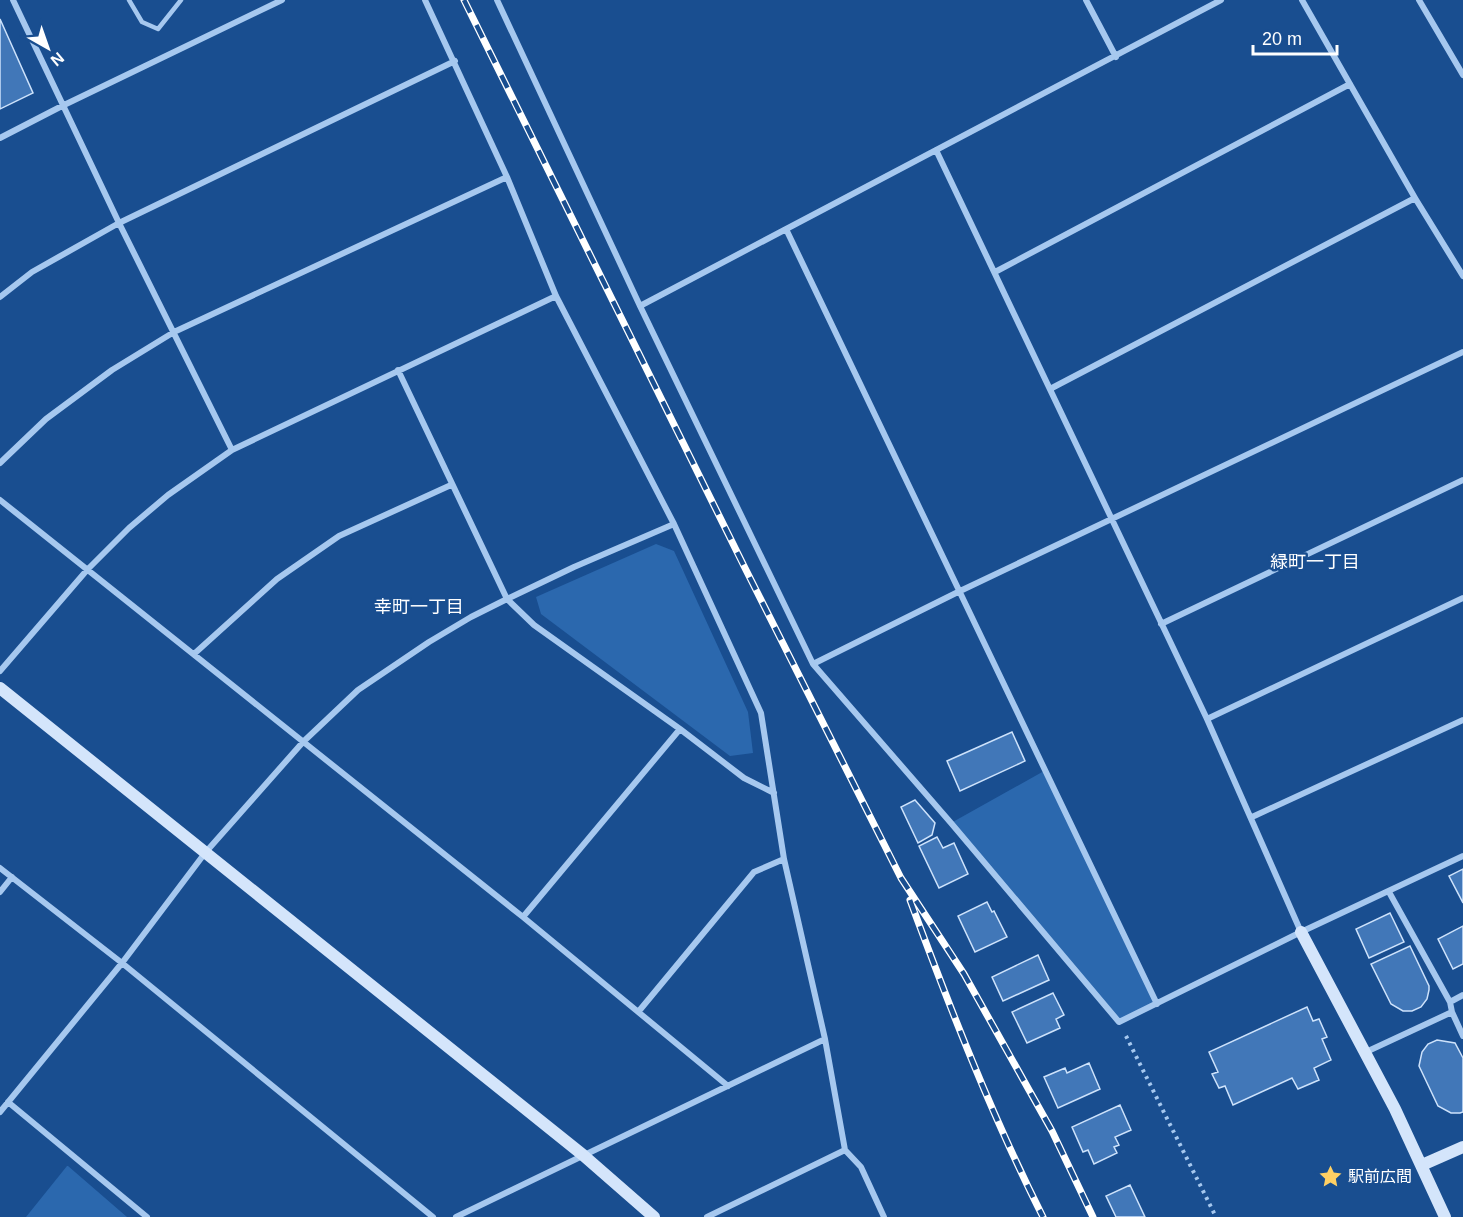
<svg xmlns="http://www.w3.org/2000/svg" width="1463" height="1217" font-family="Arial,'Noto Sans JP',sans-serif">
<rect width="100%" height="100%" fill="#194e90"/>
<path fill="#2b68ae" d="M656 544 674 551 748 712 753 753 730 756 541 614 536 597Z
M1044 771 1157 1004 1119 1022 951 823Z
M67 1166H68L127 1217H26Z"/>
<path fill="#4177b8" stroke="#cde2fb" stroke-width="1.5" d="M0 19 33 93 0 109Z
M1012 732 1025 761 960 791 947 761Z
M915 800 935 823 932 835 918 843 901 807Z
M937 837 943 848 954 843 968 874 939 888 919 846Z
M1463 869V903L1449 876Z
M987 902 992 912 994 911 1007 937 975 952 958 916Z
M1390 913 1404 942 1369 958 1356 929Z
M1463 926V964L1453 969 1438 939Z
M1410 946 1429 986V990L1427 999 1421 1007 1412 1011H1403L1391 1004 1371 964Z
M1038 955 1049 980 1003 1001 992 977Z
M1053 993 1064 1015 1056 1019 1060 1028 1027 1043 1012 1012Z
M1307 1007 1313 1021 1319 1019 1327 1037 1322 1039 1331 1060 1314 1068 1319 1080 1298 1089 1292 1078 1233 1105 1225 1086 1219 1088 1212 1074 1218 1072 1209 1052Z
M1437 1040 1455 1043 1463 1058V1112L1460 1113H1451L1438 1106 1419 1066 1422 1052 1428 1044Z
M1089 1063 1100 1089 1058 1108 1044 1077 1065 1068 1067 1073Z
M1120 1105 1131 1130 1115 1137 1119 1145 1114 1147 1117 1153 1094 1164 1088 1150 1083 1152 1072 1127Z
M1130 1185 1145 1217H1116L1106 1196Z"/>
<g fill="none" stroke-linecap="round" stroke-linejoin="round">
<path stroke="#a6c8ef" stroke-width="4" stroke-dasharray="3 4.5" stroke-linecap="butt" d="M1126 1036 1216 1217"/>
<path stroke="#a6c8ef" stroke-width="4.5" d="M129 0 142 22 158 29 181 0"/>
<path stroke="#a6c8ef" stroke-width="6" d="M13 0 119 223 232 450
M425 0 507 177 556 296 674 524 761 713 784 859 825 1039 845 1150
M497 0 640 306 813 664 951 823 1119 1022 1301 932 1463 856
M1086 0 1116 57
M1302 0 1415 198 1463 276
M1419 0 1463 75
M0 138 62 106 282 0
M936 150 1207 719 1301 932
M786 229 1157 1004
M995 272 1350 84
M0 297 32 272 119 223 455 61
M640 306 1221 0
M398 370 507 599 574 567 674 524
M1050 389 1415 198
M0 463 46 419 112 370 174 332 507 177
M0 500 523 917 728 1086
M1161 624 1463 480
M194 654 277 579 339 536 451 485
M813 664 958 592 1463 352
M0 671 87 570 129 528 168 495 232 450 556 296
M1207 719 1463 598
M1252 817 1463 720
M0 868 122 963 433 1217
M0 892 12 877
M1389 892 1450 1002 1452 1012 1463 1036
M523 917 680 729
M1450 1002 1463 995
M639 1011 754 872 784 859
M1366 1052 1452 1012
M8 1102 147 1217
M0 1112 122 963 205 853 303 742 358 690 429 642 471 617 507 599 534 625 680 729 744 778 774 793
M456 1217 825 1039
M707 1217 845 1150 861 1167 884 1217"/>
<path stroke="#d4e5fb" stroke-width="12" d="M0 688 583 1155 654 1217
M1301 932 1395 1109 1445 1217
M1422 1165 1463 1147"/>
<defs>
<path id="rail" d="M464 0 744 566 901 878 964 974 1052 1131 1093 1217
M910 900C950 1008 991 1114 1043 1217"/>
</defs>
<use href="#rail" stroke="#fff" stroke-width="7"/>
<use href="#rail" stroke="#194e90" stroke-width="4.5" stroke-dasharray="14" stroke-linecap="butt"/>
</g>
<defs>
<symbol id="sight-bare" viewBox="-9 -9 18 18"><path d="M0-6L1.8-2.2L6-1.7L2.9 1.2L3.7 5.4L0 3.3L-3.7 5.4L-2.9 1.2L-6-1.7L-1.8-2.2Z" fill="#ffd064" stroke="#194e90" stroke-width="2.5" paint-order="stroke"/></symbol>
</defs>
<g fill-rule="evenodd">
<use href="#sight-bare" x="1314" y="1160" width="33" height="33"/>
</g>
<g text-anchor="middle" stroke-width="5" stroke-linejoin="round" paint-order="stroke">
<g font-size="16" fill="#fff" stroke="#194e90" text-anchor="start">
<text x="1348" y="1182">駅前広間</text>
</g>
<g font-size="18" fill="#fff" stroke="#194e90">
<text x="1315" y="568">緑町一丁目</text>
<text x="419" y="613">幸町一丁目</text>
</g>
</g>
<g transform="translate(48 48) rotate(140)" stroke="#194e90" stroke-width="4.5" paint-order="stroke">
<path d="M0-4.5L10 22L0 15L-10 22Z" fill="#ffffff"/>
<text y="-9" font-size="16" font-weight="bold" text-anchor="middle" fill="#ffffff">N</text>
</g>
<path d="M1253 45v9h84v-9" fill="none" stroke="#ffffff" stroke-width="3"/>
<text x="1262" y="45" font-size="18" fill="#ffffff" stroke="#194e90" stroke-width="4.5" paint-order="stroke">20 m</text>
</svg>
